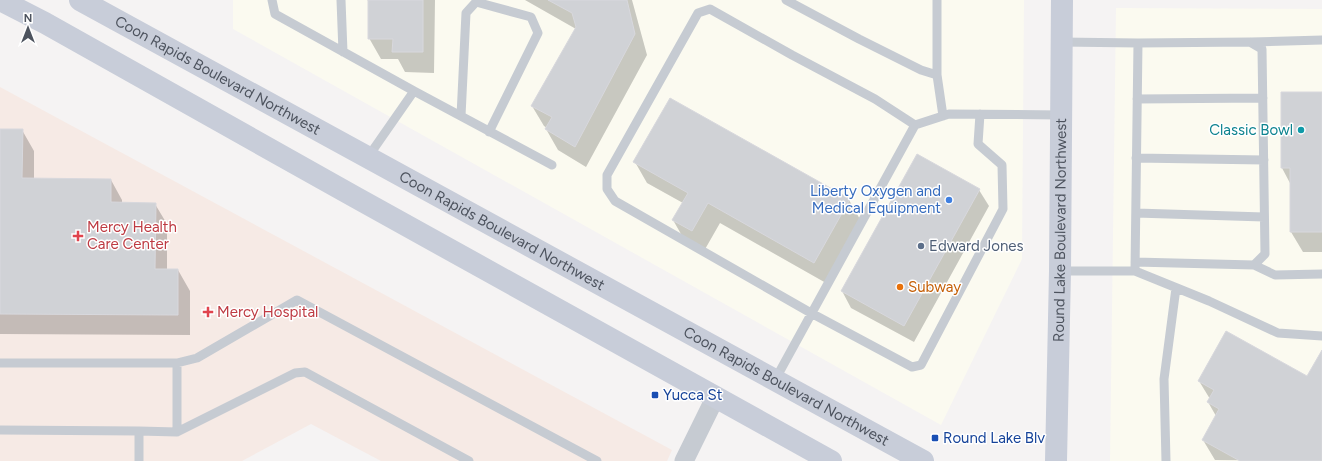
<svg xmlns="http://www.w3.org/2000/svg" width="1322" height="461" font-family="Figtree,sans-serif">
<rect width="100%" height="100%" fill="#f5f3f3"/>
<path fill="#fbfaf0" d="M233 0H1024L1022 259 941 425 233 29Z
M1116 8 1322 9V461H1110Z"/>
<path fill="#f6eae5" d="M0 87 672 450 667 461H381L311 424 242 461H0Z"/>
<path fill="#0003" d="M367 0H435L434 73 405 72 398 59H381L369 38V1Z
M525 0H632L647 55 586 167 558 150 546 129 547 128 544 126 532 106 576 29Z
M1322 93V252H1303L1291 232V185L1282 168Z
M0 130H22L34 151V179L111 180 122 200V203L155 204 167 224V270H178L190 291V335L0 334Z
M635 162 849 200 861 221 826 283 720 223 704 251 685 241 673 220 683 203 647 183Z
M979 190 989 206 914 342 851 308 842 291Z
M1322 352V461L1215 460 1203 440 1216 416 1208 402 1210 399 1199 381 1308 377Z"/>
<path fill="#d0d2d6" stroke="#d8d8dd" d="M368 0H423V52H392L393 39H368Z
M548 0H627L635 34 575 147 545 129 552 117 531 106 576 27 572 13Z
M1281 92H1322V232H1290V168H1281Z
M670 98 850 199 814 263 708 203 692 231 672 220 688 193 633 162Z
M0 129H23L22 178 111 179V202L156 203 155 269H178V315L0 314Z
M917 154 980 189 904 326 841 291Z
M1226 331 1307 376 1322 350V461H1240L1202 440 1219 409 1207 402 1214 390 1198 381Z"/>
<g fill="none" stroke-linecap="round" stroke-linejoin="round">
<path stroke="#c6cbd2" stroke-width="9" d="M272 0 275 14 414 91
M341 0 343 52
M786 0 859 39 921 70 937 75 943 116
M1251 42 1322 40
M937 75V0
M1137 99 1263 98
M461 116 466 13 476 2 531 17 538 33 489 132
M915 125 875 99 792 55 710 9 698 13 607 175V189L615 201 811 313 912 367 921 365 1003 209 1002 165 978 144 980 114
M368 157 414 91 552 165
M1136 158 1264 160
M1136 213 1264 217
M1135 262 1254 265 1265 254 1262 49 1250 42 1138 43
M1254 265 1275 275 1322 274
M1060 271H1135L1138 43 1061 42
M1135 271 1209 301 1278 333 1322 336
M0 363H177L197 358 297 300 597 461
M177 363V432
M775 380 915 125 949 114 1061 115
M0 430 139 431
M139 461V431L177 432 295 373 305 372 469 461
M1166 461 1164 379 1176 288"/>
<path stroke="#c6cbd2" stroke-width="19" d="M684 461 716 396"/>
<g stroke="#c8cdd9" stroke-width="22">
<path d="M0 0 45 23 355 197 831 461"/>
<path id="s1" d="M80 0 923 461"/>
<path id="s2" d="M1056 461 1060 271 1062 0"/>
</g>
</g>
<circle fill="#0f9aa8" stroke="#fff" stroke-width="1.5" cx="1301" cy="130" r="4"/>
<circle fill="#3f7fe0" stroke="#fff" stroke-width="1.5" cx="949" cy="200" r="4"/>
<g fill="#e0444e" stroke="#fff" stroke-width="1.5">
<path d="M76 230h4v4h4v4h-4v4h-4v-4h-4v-4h4z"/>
<path d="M206 306h4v4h4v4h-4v4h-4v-4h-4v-4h4z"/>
</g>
<circle fill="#5c6f8a" stroke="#fff" stroke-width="1.5" cx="921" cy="246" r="4"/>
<circle fill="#e8710a" stroke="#fff" stroke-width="1.5" cx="900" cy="287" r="4"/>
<g fill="#1a4fb4" stroke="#fff" stroke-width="1.5">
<rect x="651" y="391" width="8" height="8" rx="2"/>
<rect x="931" y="434" width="8" height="8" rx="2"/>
</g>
<g text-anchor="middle" stroke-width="3" stroke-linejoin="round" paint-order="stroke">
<g font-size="15" fill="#4d535e" stroke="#fff">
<text dy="5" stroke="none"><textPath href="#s1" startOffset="157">Coon Rapids Boulevard Northwest</textPath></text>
<text dy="5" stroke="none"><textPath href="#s1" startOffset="481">Coon Rapids Boulevard Northwest</textPath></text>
<text dy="5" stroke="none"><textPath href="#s2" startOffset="231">Round Lake Boulevard Northwest</textPath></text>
<text dy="5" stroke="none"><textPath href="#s1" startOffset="805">Coon Rapids Boulevard Northwest</textPath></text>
</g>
<g font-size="15" fill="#0d838f" stroke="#fff" text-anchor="end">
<text x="1293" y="135">Classic Bowl</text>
</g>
<g font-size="15" fill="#366cbe" stroke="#fff" text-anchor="end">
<text x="941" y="196">Liberty Oxygen and<tspan x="941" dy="17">Medical Equipment</tspan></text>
</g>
<g font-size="15" fill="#be3a42" stroke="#fff" text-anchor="start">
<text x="87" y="232">Mercy Health<tspan x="87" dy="17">Care Center</tspan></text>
<text x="217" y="317">Mercy Hospital</text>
</g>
<g font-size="15" fill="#4e5e75" stroke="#fff" text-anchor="start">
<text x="929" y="251">Edward Jones</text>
</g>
<g font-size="15" fill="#c56008" stroke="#fff" text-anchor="start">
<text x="908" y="292">Subway</text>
</g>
<g font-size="15" fill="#164399" stroke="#fff" text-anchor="start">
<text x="663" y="400">Yucca St</text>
<text x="943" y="443">Round Lake Blv</text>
</g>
</g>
<g transform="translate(28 28)" stroke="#ffffff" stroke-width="3" paint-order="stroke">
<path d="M0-3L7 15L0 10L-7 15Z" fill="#4d535e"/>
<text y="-6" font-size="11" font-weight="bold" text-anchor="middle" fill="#4d535e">N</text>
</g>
</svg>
